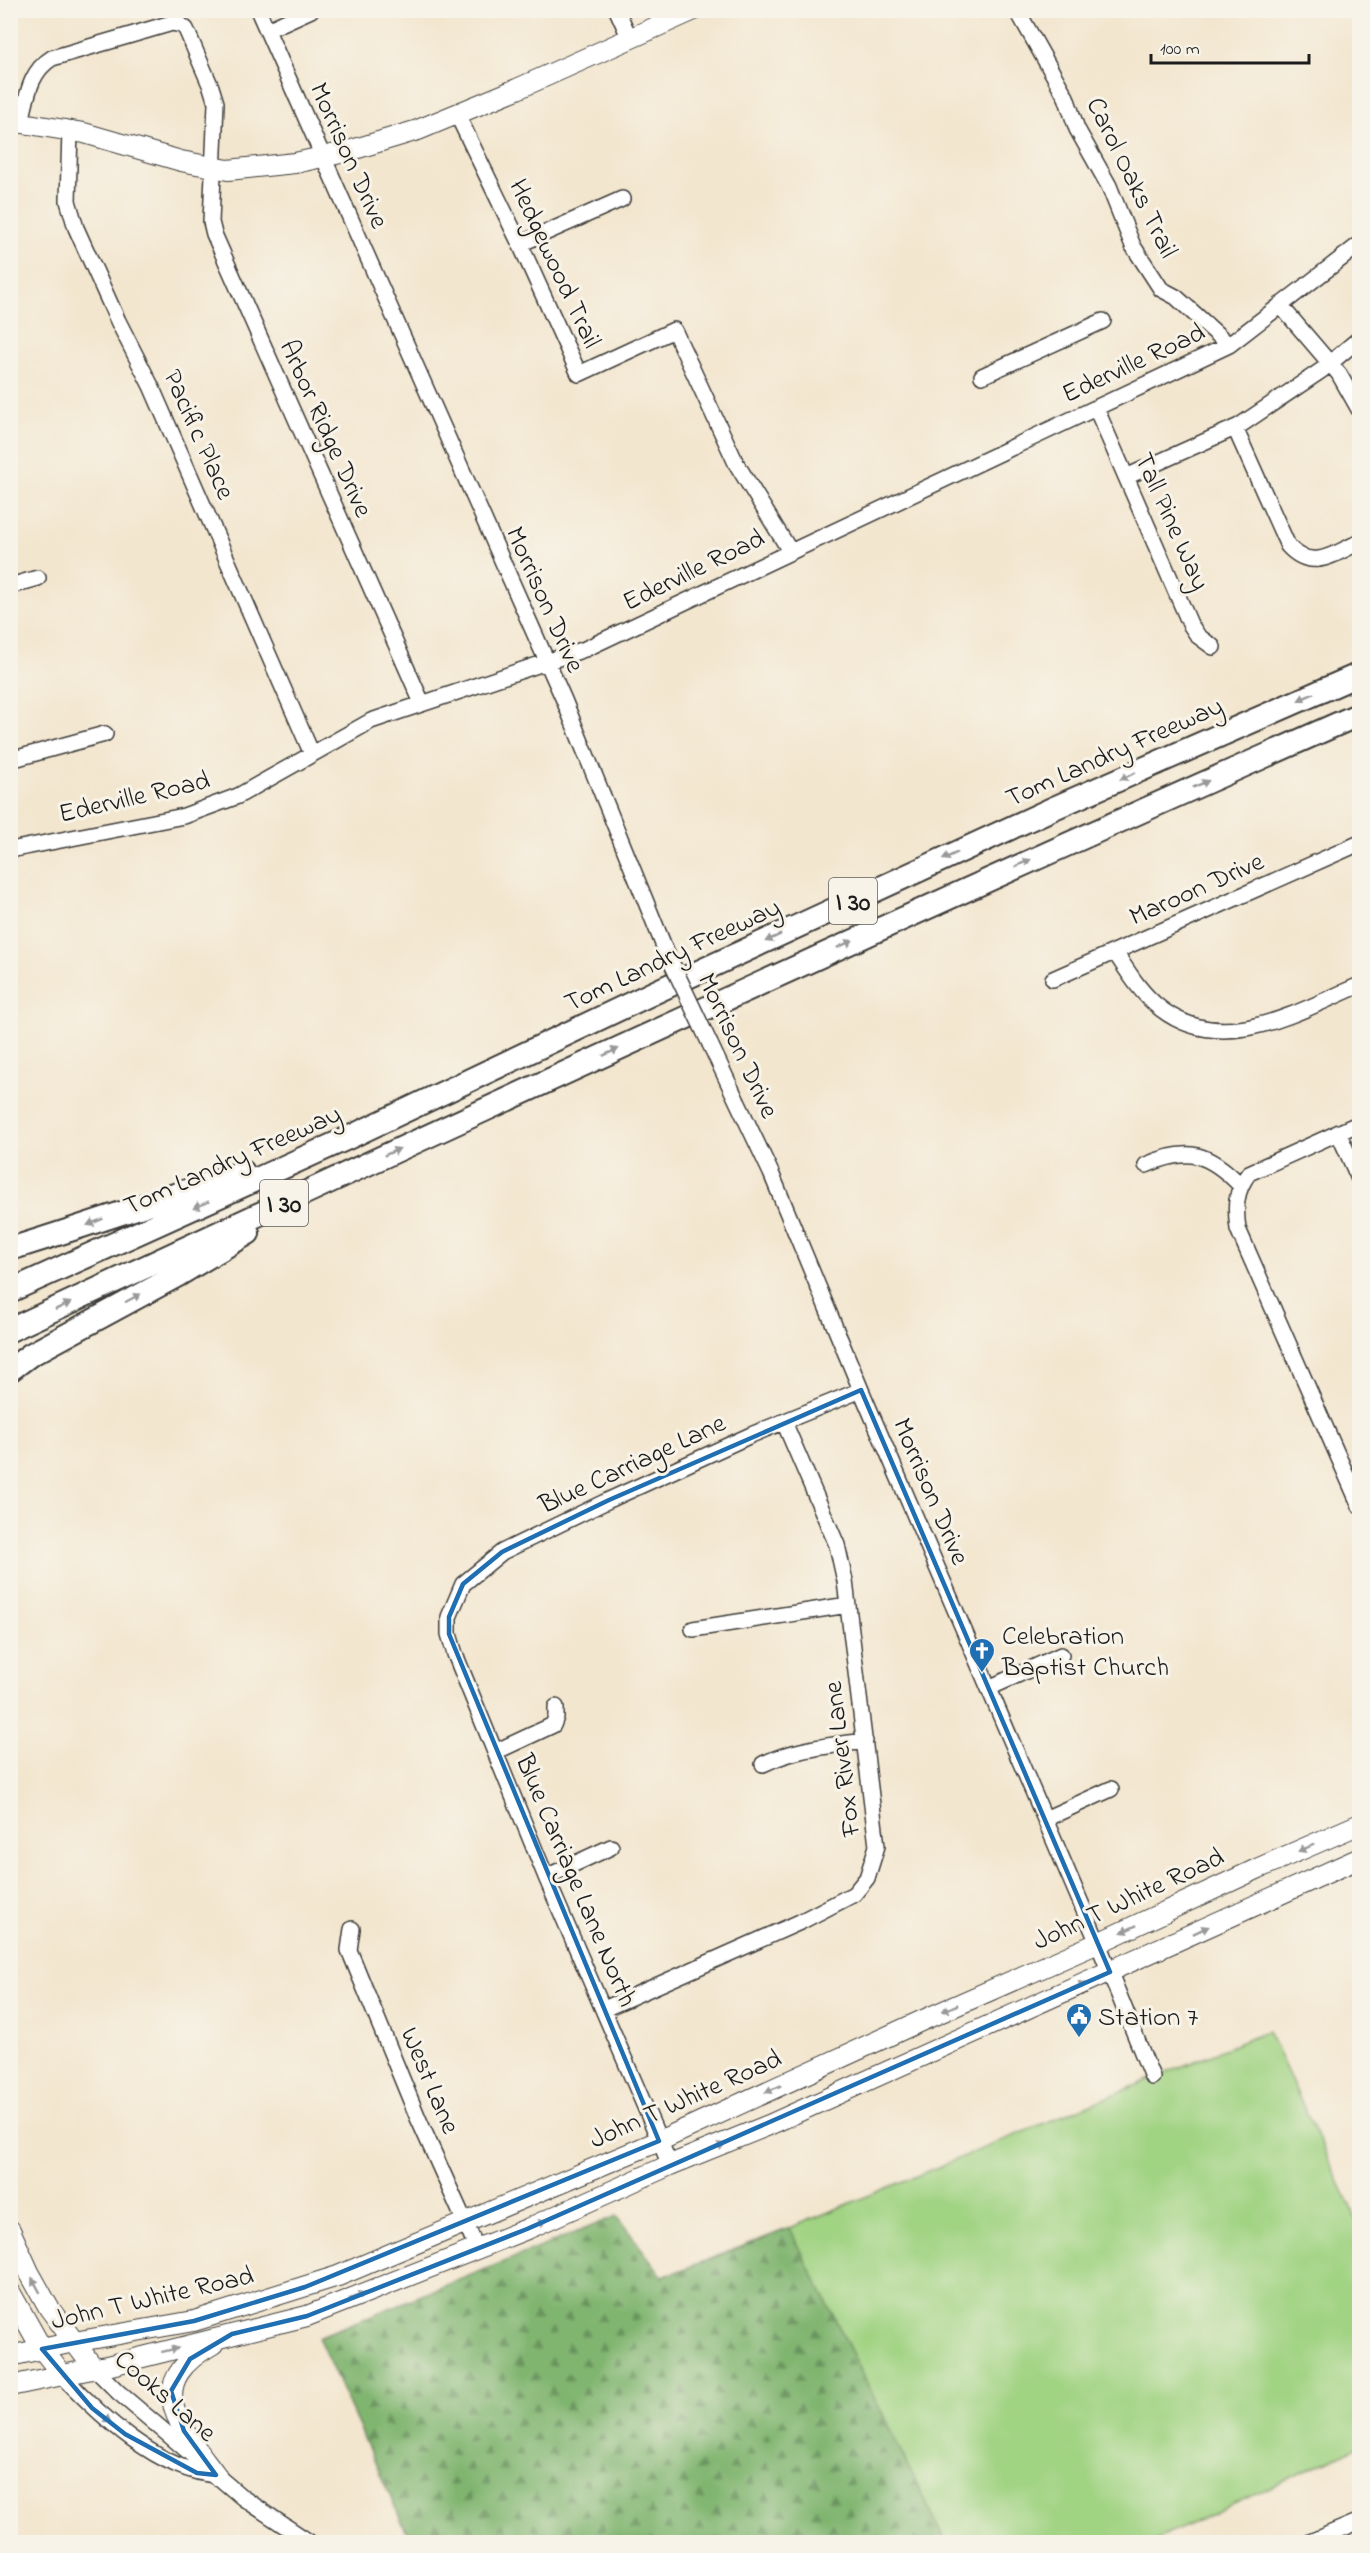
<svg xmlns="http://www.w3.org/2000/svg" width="1370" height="2553" font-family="'Indie Flower',sans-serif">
<defs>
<pattern id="forest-firs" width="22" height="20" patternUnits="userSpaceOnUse" patternTransform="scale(1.5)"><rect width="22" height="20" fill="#80b570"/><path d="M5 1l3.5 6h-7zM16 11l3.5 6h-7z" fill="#68925b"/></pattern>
</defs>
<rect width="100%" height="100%" fill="#f7f3e8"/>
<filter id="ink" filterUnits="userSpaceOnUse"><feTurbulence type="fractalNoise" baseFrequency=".0167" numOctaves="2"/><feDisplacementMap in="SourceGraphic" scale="12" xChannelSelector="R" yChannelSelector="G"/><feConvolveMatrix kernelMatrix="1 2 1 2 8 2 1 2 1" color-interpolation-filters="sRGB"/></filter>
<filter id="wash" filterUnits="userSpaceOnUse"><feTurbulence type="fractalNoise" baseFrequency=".008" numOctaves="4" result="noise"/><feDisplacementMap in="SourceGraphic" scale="24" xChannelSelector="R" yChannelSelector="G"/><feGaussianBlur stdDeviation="1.35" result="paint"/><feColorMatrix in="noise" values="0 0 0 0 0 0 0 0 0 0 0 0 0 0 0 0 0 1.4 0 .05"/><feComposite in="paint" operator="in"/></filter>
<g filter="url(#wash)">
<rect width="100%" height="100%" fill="#f3e6cf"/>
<path fill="url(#forest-firs)" stroke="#4e6846" stroke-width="1.5" d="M617 2216 663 2277 790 2228 946 2542H411L318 2337Z"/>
<path fill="#a0d382" stroke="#5e784f" stroke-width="1.5" d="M1268 2031 1359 2225V2446L1152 2542H946L790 2228Z"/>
</g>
<g filter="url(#ink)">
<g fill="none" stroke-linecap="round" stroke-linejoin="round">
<defs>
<path id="minor" d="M258 10 564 700 665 949
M617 10 630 39
M1017 10 1066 97 1077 129 1109 186 1133 246 1161 289 1176 297 1229 345
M267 30 311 10
M457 114 520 244 579 374 674 330 736 463 790 551
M21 122C27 98 29 72 52 58L172 23 181 25 186 29 211 87 216 103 211 222 214 234 422 703
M70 130 68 201 76 228 118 321 151 386 312 754
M520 244 622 199
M1280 305 1339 374 1360 411
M982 376 1103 321
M1096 408 1190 624 1198 636 1213 647
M1235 428 1288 546C1312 572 1333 554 1360 542
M1126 477 1239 426 1322 370 1360 338
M10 586 38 578
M10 760 105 734
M10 850 184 816 238 796 371 721 585 649 1229 345 1360 244
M1115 952C1128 972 1141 994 1161 1009 1224 1057 1298 1011 1360 985
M1053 979 1360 843
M710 1044 771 1173 861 1390 1098 1943 1152 2077
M1360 1123 1249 1173C1235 1191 1235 1207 1238 1229L1360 1506
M1338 1132 1360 1181
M1146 1165C1188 1147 1208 1152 1240 1185
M693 1629 848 1605
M989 1688 1061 1655
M495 1752 553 1725 556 1717V1707
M763 1764C797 1748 828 1746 865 1741
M1045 1819 1111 1789
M546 1877 611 1847
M352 1929 349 1950 418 2118 477 2249
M604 2009 800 1922 854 1894 867 1878 877 1846 845 1581 837 1545 784 1422
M670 2165 546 1877 455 1654 449 1634V1617L463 1584 502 1552 609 1500 751 1435 861 1390
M93 2367 118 2392 243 2498 309 2542
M63 2376C100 2416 160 2471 216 2475
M1310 2542 1360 2521"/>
<path id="major" d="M10 121 84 133 181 161 228 170 295 163 345 152 418 130 517 89 694 10
M10 2230 29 2272 49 2308 93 2367
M10 2292 42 2349 63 2376
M213 2344C140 2385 180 2426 216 2475
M10 2356 74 2342 194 2321 338 2276 659 2141 921 2021 1098 1943 1259 1868 1360 1824
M10 2386 111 2365 307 2316 527 2229 670 2165 769 2125 1360 1858"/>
<path id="highway" d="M10 1249C89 1225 165 1198 243 1172
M10 1291 350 1137 653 993 1054 808 1360 674
M10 1330C458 1121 907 914 1360 714
M10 1370 30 1355 178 1275 248 1233"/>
</defs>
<use href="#minor" stroke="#3c3a37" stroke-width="18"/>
<use href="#major" stroke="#3c3a37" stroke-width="22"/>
<use href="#highway" stroke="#3c3a37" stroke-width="26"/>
<use href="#minor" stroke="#fff" stroke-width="15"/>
<use href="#major" stroke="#fff" stroke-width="20"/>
<use href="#highway" stroke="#fff" stroke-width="22"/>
<defs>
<path id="minor-bridge" d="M665 949 710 1044"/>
</defs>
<use href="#minor-bridge" stroke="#3c3a37" stroke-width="18" stroke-linecap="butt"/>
<use href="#minor-bridge" stroke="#fff" stroke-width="15"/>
</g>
<defs><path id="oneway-solid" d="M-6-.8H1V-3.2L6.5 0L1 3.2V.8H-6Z" transform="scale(1.5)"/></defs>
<g fill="#999">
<use href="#oneway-solid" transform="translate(1306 697) rotate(156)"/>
<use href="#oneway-solid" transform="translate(1128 776) rotate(156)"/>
<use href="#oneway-solid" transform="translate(1201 784) rotate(-24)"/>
<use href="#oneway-solid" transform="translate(950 856) rotate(155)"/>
<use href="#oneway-solid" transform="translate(1023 863) rotate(-24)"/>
<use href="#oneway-solid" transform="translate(773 938) rotate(155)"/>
<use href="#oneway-solid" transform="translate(845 944) rotate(-25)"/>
<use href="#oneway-solid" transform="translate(611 1052) rotate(-25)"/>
<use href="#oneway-solid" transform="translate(392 1152) rotate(-24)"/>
<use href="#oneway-solid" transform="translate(201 1205) rotate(156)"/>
<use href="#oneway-solid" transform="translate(95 1222) rotate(158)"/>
<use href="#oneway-solid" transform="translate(133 1298) rotate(-28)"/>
<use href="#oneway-solid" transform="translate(63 1306) rotate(-25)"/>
<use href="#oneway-solid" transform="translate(1306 1848) rotate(157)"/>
<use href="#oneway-solid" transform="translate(1129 1929) rotate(155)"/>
<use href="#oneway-solid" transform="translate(1201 1930) rotate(-25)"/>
<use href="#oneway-solid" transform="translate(1078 1986) rotate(-24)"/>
<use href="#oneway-solid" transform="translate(950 2008) rotate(156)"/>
<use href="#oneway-solid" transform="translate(773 2089) rotate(156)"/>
<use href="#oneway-solid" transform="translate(717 2147) rotate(-22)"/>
<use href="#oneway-solid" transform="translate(538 2224) rotate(-24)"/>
<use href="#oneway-solid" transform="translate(36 2285) rotate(-119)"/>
<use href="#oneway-solid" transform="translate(357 2296) rotate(-22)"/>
<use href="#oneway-solid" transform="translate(170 2350) rotate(-14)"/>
<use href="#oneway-solid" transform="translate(104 2417) rotate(38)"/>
</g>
</g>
<path fill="none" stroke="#1f6fb2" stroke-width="4.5" stroke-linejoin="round" d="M861 1390 1110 1972 527 2229 307 2316 232 2334 190 2359 171 2391 184 2431 216 2475 197 2473 125 2434 92 2408 42 2349 194 2321 305 2287 659 2141 449 1634V1617L463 1584 502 1552 609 1500Z"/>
<defs>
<symbol id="church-pin" viewBox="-11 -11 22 30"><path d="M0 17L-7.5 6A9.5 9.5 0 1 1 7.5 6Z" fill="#1f6fb2" stroke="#f7f3e8"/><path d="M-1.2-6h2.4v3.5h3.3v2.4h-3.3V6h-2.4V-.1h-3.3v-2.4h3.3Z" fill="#fff"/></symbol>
<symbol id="civic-pin" viewBox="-11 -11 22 30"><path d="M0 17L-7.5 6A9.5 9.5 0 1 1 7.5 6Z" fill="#1f6fb2" stroke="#f7f3e8"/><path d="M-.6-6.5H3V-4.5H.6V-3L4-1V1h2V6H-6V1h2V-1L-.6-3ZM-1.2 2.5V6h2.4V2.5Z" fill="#fff"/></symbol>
</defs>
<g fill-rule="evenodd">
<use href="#church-pin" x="967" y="1636" width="30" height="40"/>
<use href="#civic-pin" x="1064" y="2001" width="30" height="40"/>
</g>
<g text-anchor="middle" stroke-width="6" stroke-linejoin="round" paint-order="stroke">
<g fill="#f7f3e8" stroke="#5e5c59" stroke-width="1.5">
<rect x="829" y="878" width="48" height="46" rx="4.5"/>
<rect x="260" y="1180" width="48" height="46" rx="4.5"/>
</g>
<g font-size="26" font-weight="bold" fill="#1c1c1c">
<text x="853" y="910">I 30</text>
<text x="284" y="1212">I 30</text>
</g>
<g font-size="27" fill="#1c1c1c" stroke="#f7f3e8">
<text transform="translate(350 155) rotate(66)" y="9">Morrison Drive</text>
<text transform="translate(1133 177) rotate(64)" y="9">Carol Oaks Trail</text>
<text transform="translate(556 263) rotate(65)" y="9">Hedgewood Trail</text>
<text transform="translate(1133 362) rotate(-25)" y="9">Ederville Road</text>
<text transform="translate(327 428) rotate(66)" y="9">Arbor Ridge Drive</text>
<text transform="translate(200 434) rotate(66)" y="9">Pacific Place</text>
<text transform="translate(1173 521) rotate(66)" y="9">Tall Pine Way</text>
<text transform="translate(693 569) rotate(-26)" y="9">Ederville Road</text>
<text transform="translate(546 599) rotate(66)" y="9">Morrison Drive</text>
<text transform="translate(1114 751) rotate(-24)" y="9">Tom Landry Freeway</text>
<text transform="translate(134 796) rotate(-13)" y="9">Ederville Road</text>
<text transform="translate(1196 888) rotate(-24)" y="9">Maroon Drive</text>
<text transform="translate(672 954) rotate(-25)" y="9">Tom Landry Freeway</text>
<text transform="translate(739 1045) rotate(65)" y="9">Morrison Drive</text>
<text transform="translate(232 1159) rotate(-24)" y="9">Tom Landry Freeway</text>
<text transform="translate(632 1463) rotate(-25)" y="9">Blue Carriage Lane</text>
<text transform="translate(932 1491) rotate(67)" y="9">Morrison Drive</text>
<text transform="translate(841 1759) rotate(-97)" y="9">Fox River Lane</text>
<text transform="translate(577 1880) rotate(67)" y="9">Blue Carriage Lane North</text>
<text transform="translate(1128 1898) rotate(-25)" y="9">John T White Road</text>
<text transform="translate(431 2080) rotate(67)" y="9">West Lane</text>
<text transform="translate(685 2098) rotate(-24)" y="9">John T White Road</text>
<text transform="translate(152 2297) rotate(-13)" y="9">John T White Road</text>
<text transform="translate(166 2395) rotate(41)" y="9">Cooks Lane</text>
</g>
<g font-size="27" fill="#1c1c1c" stroke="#f7f3e8" text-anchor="start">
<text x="1002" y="1644">Celebration<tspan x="1002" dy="31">Baptist Church</tspan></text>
<text x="1098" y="2025">Station 7</text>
</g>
</g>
<rect width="1370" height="2553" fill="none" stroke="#f7f3e8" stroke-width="36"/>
<path d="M1151 54v9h158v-9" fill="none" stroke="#1c1c1c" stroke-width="3"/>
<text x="1160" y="54" font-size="18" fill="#1c1c1c" stroke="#f7f3e8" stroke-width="4.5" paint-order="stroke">100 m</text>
</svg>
